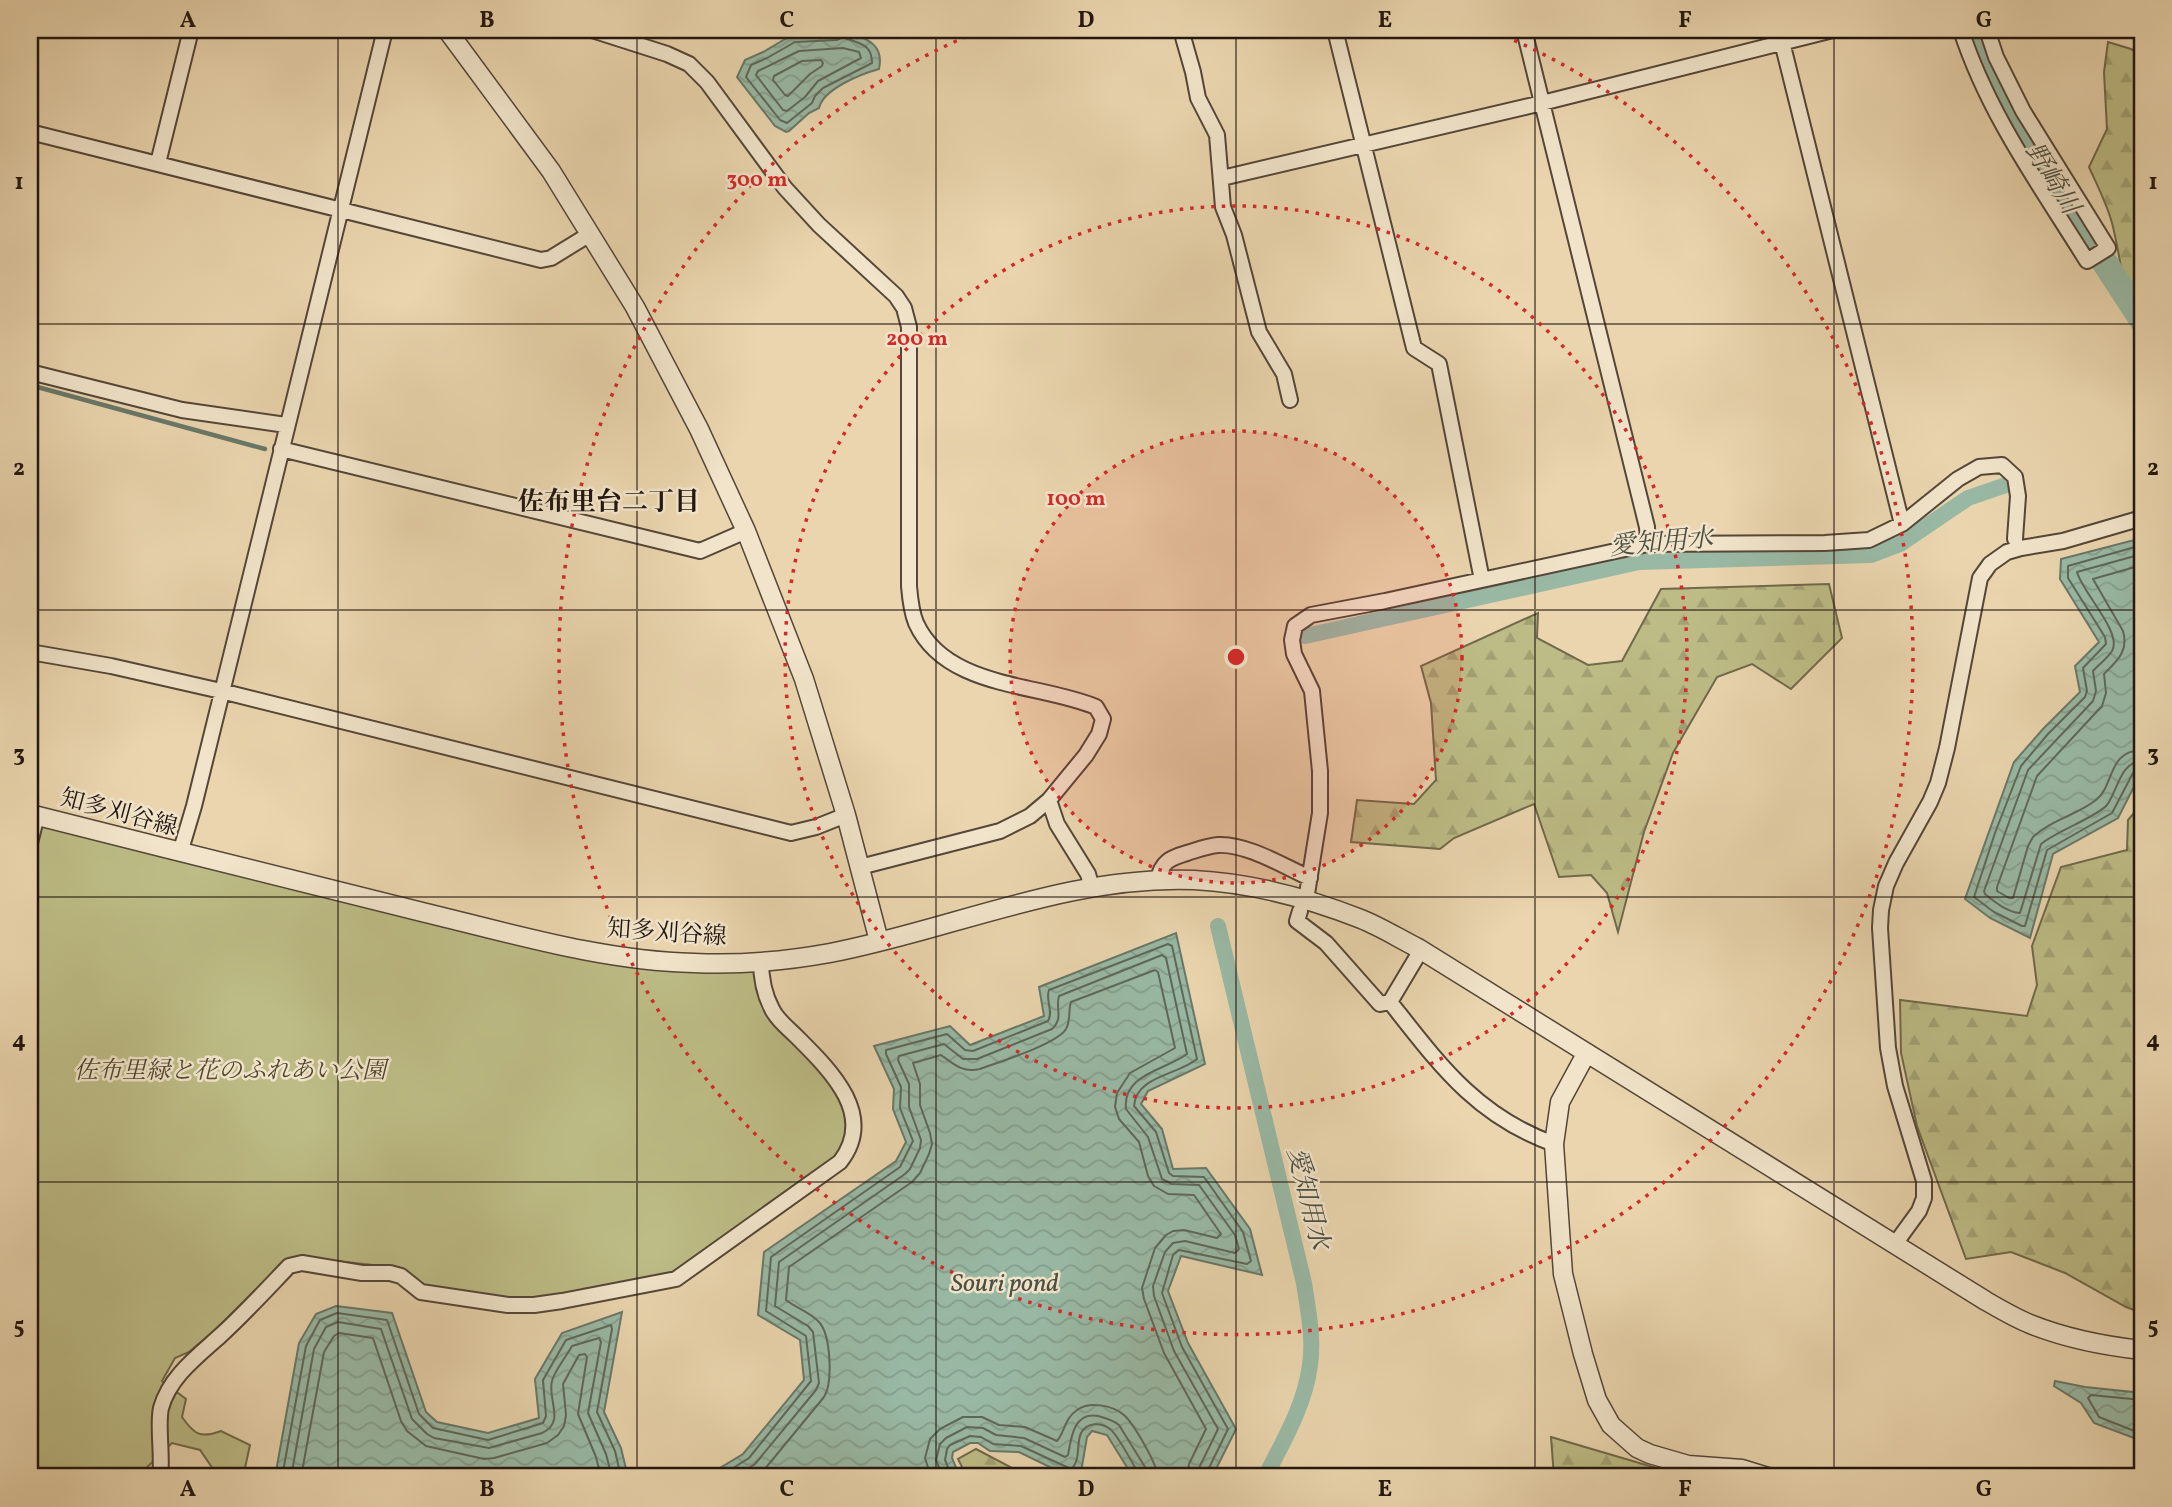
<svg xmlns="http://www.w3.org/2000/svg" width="2172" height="1507" font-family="Vollkorn,'Noto Serif JP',serif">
<defs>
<pattern id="forest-firs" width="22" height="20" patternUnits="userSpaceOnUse" patternTransform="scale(1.75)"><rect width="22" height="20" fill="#bdbc86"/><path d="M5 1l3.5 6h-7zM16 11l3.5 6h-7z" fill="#a2a173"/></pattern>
<pattern id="water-waves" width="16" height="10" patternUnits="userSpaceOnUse" patternTransform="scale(1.75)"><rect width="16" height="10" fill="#99b9a5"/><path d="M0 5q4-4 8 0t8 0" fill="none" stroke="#849e8d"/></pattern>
</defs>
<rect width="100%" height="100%" fill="#ead5ae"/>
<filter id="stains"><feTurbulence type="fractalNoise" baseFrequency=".00286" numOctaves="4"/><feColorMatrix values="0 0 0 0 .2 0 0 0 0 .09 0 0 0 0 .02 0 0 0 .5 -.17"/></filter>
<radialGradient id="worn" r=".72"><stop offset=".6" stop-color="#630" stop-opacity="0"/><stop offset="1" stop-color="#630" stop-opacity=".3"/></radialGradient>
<path fill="#bdbc86" stroke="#70694b" stroke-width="2" d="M37 815 572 948 761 961V979L796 1036 853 1116 846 1153 676 1279 534 1305 421 1292 401 1276 400 1268 309 1258 285 1261 215 1330 189 1352 175 1358 162 1381 186 1399 182 1417C194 1434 200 1439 221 1431L250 1445 243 1477H211L213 1469 200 1450 172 1443 140 1474 139 1477H51L30 1468V868L36 842Z"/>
<path fill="url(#forest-firs)" stroke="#70694b" stroke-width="2" d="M2108 42 2131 49 2142 55V337C2123 302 2122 261 2112 223 2107 204 2097 185 2089 167L2107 129 2104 72Z
M1829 584 1842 638 1791 689 1752 664 1717 677 1673 753 1644 832 1618 932 1607 893 1591 875 1559 877 1534 804 1454 838 1440 849 1351 842 1357 800 1414 804 1436 780 1431 703 1421 666 1538 613 1537 638 1588 665 1622 661 1661 589Z
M2142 804V1313L2126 1307 2065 1273 2011 1252 1966 1259 1917 1126 1901 1053 1900 1000 2027 1016 2037 985 2032 946 2061 867 2127 850 2128 820Z
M1551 1437 1687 1477H1554Z
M976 1449 1029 1477H967L958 1459Z"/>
<path fill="url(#water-waves)" stroke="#697869" stroke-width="2" d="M850 33C869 39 884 46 879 69 861 74 823 89 819 108L809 113 789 131 786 132 775 126 737 77 745 60 763 52 792 35Z
M2142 538V771L2118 818 2053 854 2030 938 1990 918 1965 899 2014 762 2043 729 2080 692 2075 666 2099 642 2060 579 2061 559Z
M1176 933 1205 1064 1148 1091 1141 1104 1162 1129 1173 1169 1206 1168 1250 1229 1262 1275 1181 1256 1168 1291 1188 1343 1236 1429 1212 1477H1133L1107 1435 1092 1431 1087 1437 1081 1472 1070 1477 1019 1452 990 1451 978 1443H970L953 1452 952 1458 960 1477H705L743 1454 804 1380 800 1340 758 1315 764 1252 896 1161 906 1142 893 1109 894 1089 874 1046 950 1026 970 1045 1044 1016 1039 987Z
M336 1306 392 1313 426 1412 437 1422 488 1433 539 1418 535 1379 562 1333 622 1312 604 1412 621 1448 628 1477H275L299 1343 316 1314Z
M2055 1381 2085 1387 2142 1393V1441L2094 1423 2081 1403 2054 1386Z"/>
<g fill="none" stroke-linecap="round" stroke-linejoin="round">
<path stroke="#5e685a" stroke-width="2" d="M843 37C859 44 872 43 872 63L823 88 815 96 812 103 787 123 780 120 746 77 751 65 767 58 795 42 837 40Z
M843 48 859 52 861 58 818 81 805 97 787 111 783 110 756 75 758 71 799 51Z
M821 60 823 63 822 66 810 74 788 96 785 95 773 80 774 76 802 61Z
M2142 545 2068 566V578L2105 637 2106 644 2083 668 2087 691 2085 697 2048 734 2021 766 1995 833 1974 897 1994 912 2022 926H2025L2047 850 2112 813 2133 773 2142 770
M2142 554 2077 572C2082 592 2123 633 2112 651 2108 658 2099 664 2093 671L2096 691 2093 701 2028 770 1984 891 1985 894C1995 902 2007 912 2020 913L2041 844C2056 831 2097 817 2107 805 2118 790 2120 762 2142 761
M2142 565 2093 579 2123 631C2129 651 2117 661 2104 674L2106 693 2102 706 2037 776 1997 887V891L2009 898H2013L2028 846 2033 837C2051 820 2077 815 2096 800 2115 785 2107 751 2142 750
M2142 1400 2091 1395 2088 1398 2099 1417 2142 1434
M282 1477 306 1346 320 1320 337 1313 387 1320 419 1414 433 1428 488 1440 543 1423 546 1416 543 1380 566 1340 611 1325 612 1329 597 1412 615 1451 621 1477
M291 1477 314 1349 326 1327 338 1322 381 1329 412 1419 427 1434 434 1438 489 1448 542 1433C566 1422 547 1400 552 1381 554 1372 567 1355 572 1346L599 1338 601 1342 588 1413 606 1454 612 1477
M301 1477 324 1352 334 1336 339 1333 373 1338 401 1421 407 1431 426 1446 484 1459 494 1458 547 1443 558 1435 564 1426 566 1415 563 1384 579 1355 585 1354 587 1357 578 1414 596 1457 601 1477
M719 1477 749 1458 811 1381 806 1336 766 1311 771 1257 900 1167 913 1141 900 1108 901 1087 886 1054V1050L947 1034 965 1050 973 1051 1048 1021C1054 1011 1045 1000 1049 990L1168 944 1172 946 1197 1059C1178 1075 1136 1076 1134 1106L1156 1132 1169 1173 1173 1176 1204 1177 1243 1232 1251 1261 1247 1264 1179 1250 1173 1255 1162 1293 1182 1347 1228 1429 1207 1472 1206 1477
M735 1477 755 1464 816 1390 819 1383 813 1332 808 1326 775 1306 779 1262 905 1174 910 1169 920 1148 921 1140 909 1107V1084L898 1060 899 1056 944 1044 963 1059H977L1052 1029C1064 1018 1055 1008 1059 996L1162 955 1166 958 1187 1054C1166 1070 1122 1074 1126 1109L1148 1137 1162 1179 1172 1184 1199 1185 1235 1235 1239 1249 1235 1253 1185 1241 1173 1243 1165 1252 1153 1286 1154 1296 1174 1351 1218 1429 1199 1468 1198 1477
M755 1477 764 1470 824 1397C833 1383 831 1335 819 1322 810 1312 796 1308 786 1300L789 1267 912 1182 920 1173 929 1154 932 1144 930 1133 920 1105V1084L913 1063 941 1055C955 1065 963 1073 980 1069 999 1062 1057 1044 1066 1029 1071 1020 1068 1011 1071 1002L1155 970 1158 972 1175 1048 1130 1073 1117 1093 1115 1107 1119 1119 1139 1142 1148 1176 1154 1186 1168 1194 1194 1195 1221 1234 1217 1238 1184 1230 1173 1231 1166 1235 1155 1248 1142 1288 1144 1299 1164 1353 1206 1429 1189 1464 1187 1477
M931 1477 925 1458 930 1439 940 1429 963 1417H982L999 1425 1025 1427 1057 1441C1065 1432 1064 1419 1077 1410 1089 1401 1112 1405 1124 1415 1134 1424 1157 1464 1158 1477
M943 1477 936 1460 940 1444 946 1438 967 1427 983 1428 996 1435 1024 1438 1065 1457 1068 1455C1071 1438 1074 1411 1098 1416 1106 1418 1113 1420 1119 1425L1145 1467 1147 1477
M952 1477 945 1460 947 1449 950 1445 970 1436 981 1437 993 1444 1021 1446 1071 1469C1081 1461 1076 1444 1081 1433 1087 1422 1101 1422 1110 1429 1117 1434 1132 1462 1137 1471L1138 1477"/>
<path stroke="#697869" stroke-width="4.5" d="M30 385 265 449"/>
<path stroke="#99b9a5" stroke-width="16" d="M1305 636 1639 562 1871 555 1900 544 1968 498 2009 484
M1218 926 1304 1283C1308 1310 1314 1338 1310 1365 1305 1405 1283 1442 1265 1477"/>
<path stroke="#99b9a5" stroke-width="26" d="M1975 30 1999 91 2094 246 2142 320"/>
<defs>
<path id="minor" d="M592 30 667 54 689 64 707 82 785 188 819 225 896 296 904 308 909 327V586C910 598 911 611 916 623 946 689 1039 683 1096 707L1103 719 1099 734 1086 755 1049 800 1030 816 1000 831 860 867
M1181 30 1193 72 1198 98 1217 135 1223 207 1234 235 1259 332 1284 374 1290 400
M1335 30 1414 348 1439 364 1482 580
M1524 30 1647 527 1648 544
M1779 30 1902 524
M1961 30C1988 114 2041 187 2087 261L2108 248 2023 111 1996 57 1987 30
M30 132 541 260 551 258 590 234
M158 163 191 30
M1222 178 1542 103 1833 30
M30 372 182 410 286 425
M281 449 700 551 746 531
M30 652 111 666 221 691 791 833 816 827 846 815
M1049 800 1057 824 1088 874 1092 888
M30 843 37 815
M180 853 194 806 385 30
M1158 880C1161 862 1170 858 1187 853 1197 850 1207 846 1218 845 1246 843 1285 867 1310 878
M1306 900 1320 813V771L1312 691 1294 654 1292 640 1295 626 1311 615 1385 601 1648 544 1825 543 1869 540 1902 524 1958 479 1979 467 2002 465 2015 477 2018 496 2015 539
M1300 911 1297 921 1326 943 1380 1004 1390 1002C1439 1064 1476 1116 1554 1144
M1390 1002 1421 950
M1895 1244 1919 1211 1924 1198V1181L1895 1086 1888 1048 1880 928 1881 910 1886 886 1896 863 1930 802 1938 783 1947 748 1980 578 1990 564 2007 552 2021 548 2063 541 2142 518
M160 1477C163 1456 157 1426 161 1408 170 1376 198 1356 221 1335 245 1313 267 1289 289 1266L302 1263 362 1273H390L401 1276 421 1292 508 1305H534L562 1301 676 1279 840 1162C877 1115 830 1070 797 1037 788 1028 777 1020 772 1009 764 994 761 978 761 961"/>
<path id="tertiary" d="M447 30 551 171 635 307 699 429 746 531 804 679 846 815 879 941
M30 814C162 847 294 881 426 913 514 934 603 961 694 963 739 965 786 961 830 953 951 930 1068 875 1194 880 1251 883 1308 898 1361 919 1381 927 1400 939 1418 948L1986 1301C2000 1309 2015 1318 2030 1324 2065 1338 2105 1346 2142 1350
M1586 1054 1560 1102 1554 1144 1563 1274 1583 1354 1597 1400 1611 1425 1637 1448 1650 1454 1688 1465 1742 1469 1768 1477"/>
</defs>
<use href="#minor" stroke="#544638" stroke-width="18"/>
<use href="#tertiary" stroke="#544638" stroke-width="21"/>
<use href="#minor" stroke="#f1e4ca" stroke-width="14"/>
<use href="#tertiary" stroke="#f1e4ca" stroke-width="18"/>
</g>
<path fill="none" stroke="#221610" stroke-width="2" stroke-opacity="0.55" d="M338 30V1477M637 30V1477M936 30V1477M1236 30V1477M1535 30V1477M1834 30V1477M30 324H2142M30 610H2142M30 897H2142M30 1182H2142"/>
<circle cx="1236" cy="657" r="226" fill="#d62828" fill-opacity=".12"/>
<g fill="none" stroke="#d62828" stroke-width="3.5" stroke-dasharray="3.5 7">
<circle cx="1236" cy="657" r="226"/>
<circle cx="1236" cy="657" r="451"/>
<path d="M1495 32A677 677 0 1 1 977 32"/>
</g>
<g text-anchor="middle" stroke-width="5" stroke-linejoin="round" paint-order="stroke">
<g font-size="24" fill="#221610" stroke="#f1e4ca">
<text transform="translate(119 812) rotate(15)" y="8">知多刈谷線</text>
<text transform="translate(667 932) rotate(4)" y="8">知多刈谷線</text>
</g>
<g font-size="24" font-style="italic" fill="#504833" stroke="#f1e4ca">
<text x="230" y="1078">佐布里緑と花のふれあい公園</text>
</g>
<g font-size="26" font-style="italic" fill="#4c4f44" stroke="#f1e4ca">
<text transform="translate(2053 178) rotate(58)" y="9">野崎川</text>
<text transform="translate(1661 541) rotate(-5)" y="9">愛知用水</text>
<text transform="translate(1309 1198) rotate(76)" y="9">愛知用水</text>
<text x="1005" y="1291">Souri pond</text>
</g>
<g font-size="26" font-weight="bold" fill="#221610" stroke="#f1e4ca">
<text x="609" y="510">佐布里台二丁目</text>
</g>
</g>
<circle cx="1236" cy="657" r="10" fill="#d62828" stroke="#f1e4ca" stroke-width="3.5"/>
<g font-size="21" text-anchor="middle" font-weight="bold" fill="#d62828" stroke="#f1e4ca" stroke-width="5" stroke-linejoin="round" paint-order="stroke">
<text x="757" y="186">300 m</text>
<text x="917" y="345">200 m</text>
<text x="1076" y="505">100 m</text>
</g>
<rect width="2172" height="1507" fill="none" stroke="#ead5ae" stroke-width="77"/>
<rect x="38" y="38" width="2096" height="1430" fill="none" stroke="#221610" stroke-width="2.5"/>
<g font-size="23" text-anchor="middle" font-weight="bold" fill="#221610">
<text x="188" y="27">A</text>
<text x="487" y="27">B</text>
<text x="787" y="27">C</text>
<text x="1086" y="27">D</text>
<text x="1385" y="27">E</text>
<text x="1685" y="27">F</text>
<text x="1984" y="27">G</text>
<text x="19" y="189">1</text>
<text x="2153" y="189">1</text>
<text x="19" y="475">2</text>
<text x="2153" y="475">2</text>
<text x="19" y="761">3</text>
<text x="2153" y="761">3</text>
<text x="19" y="1047">4</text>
<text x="2153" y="1047">4</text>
<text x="19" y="1333">5</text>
<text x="2153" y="1333">5</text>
<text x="188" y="1496">A</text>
<text x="487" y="1496">B</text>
<text x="787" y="1496">C</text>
<text x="1086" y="1496">D</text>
<text x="1385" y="1496">E</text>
<text x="1685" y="1496">F</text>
<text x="1984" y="1496">G</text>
</g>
<rect width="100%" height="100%" filter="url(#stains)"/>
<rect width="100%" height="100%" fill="url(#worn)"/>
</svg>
